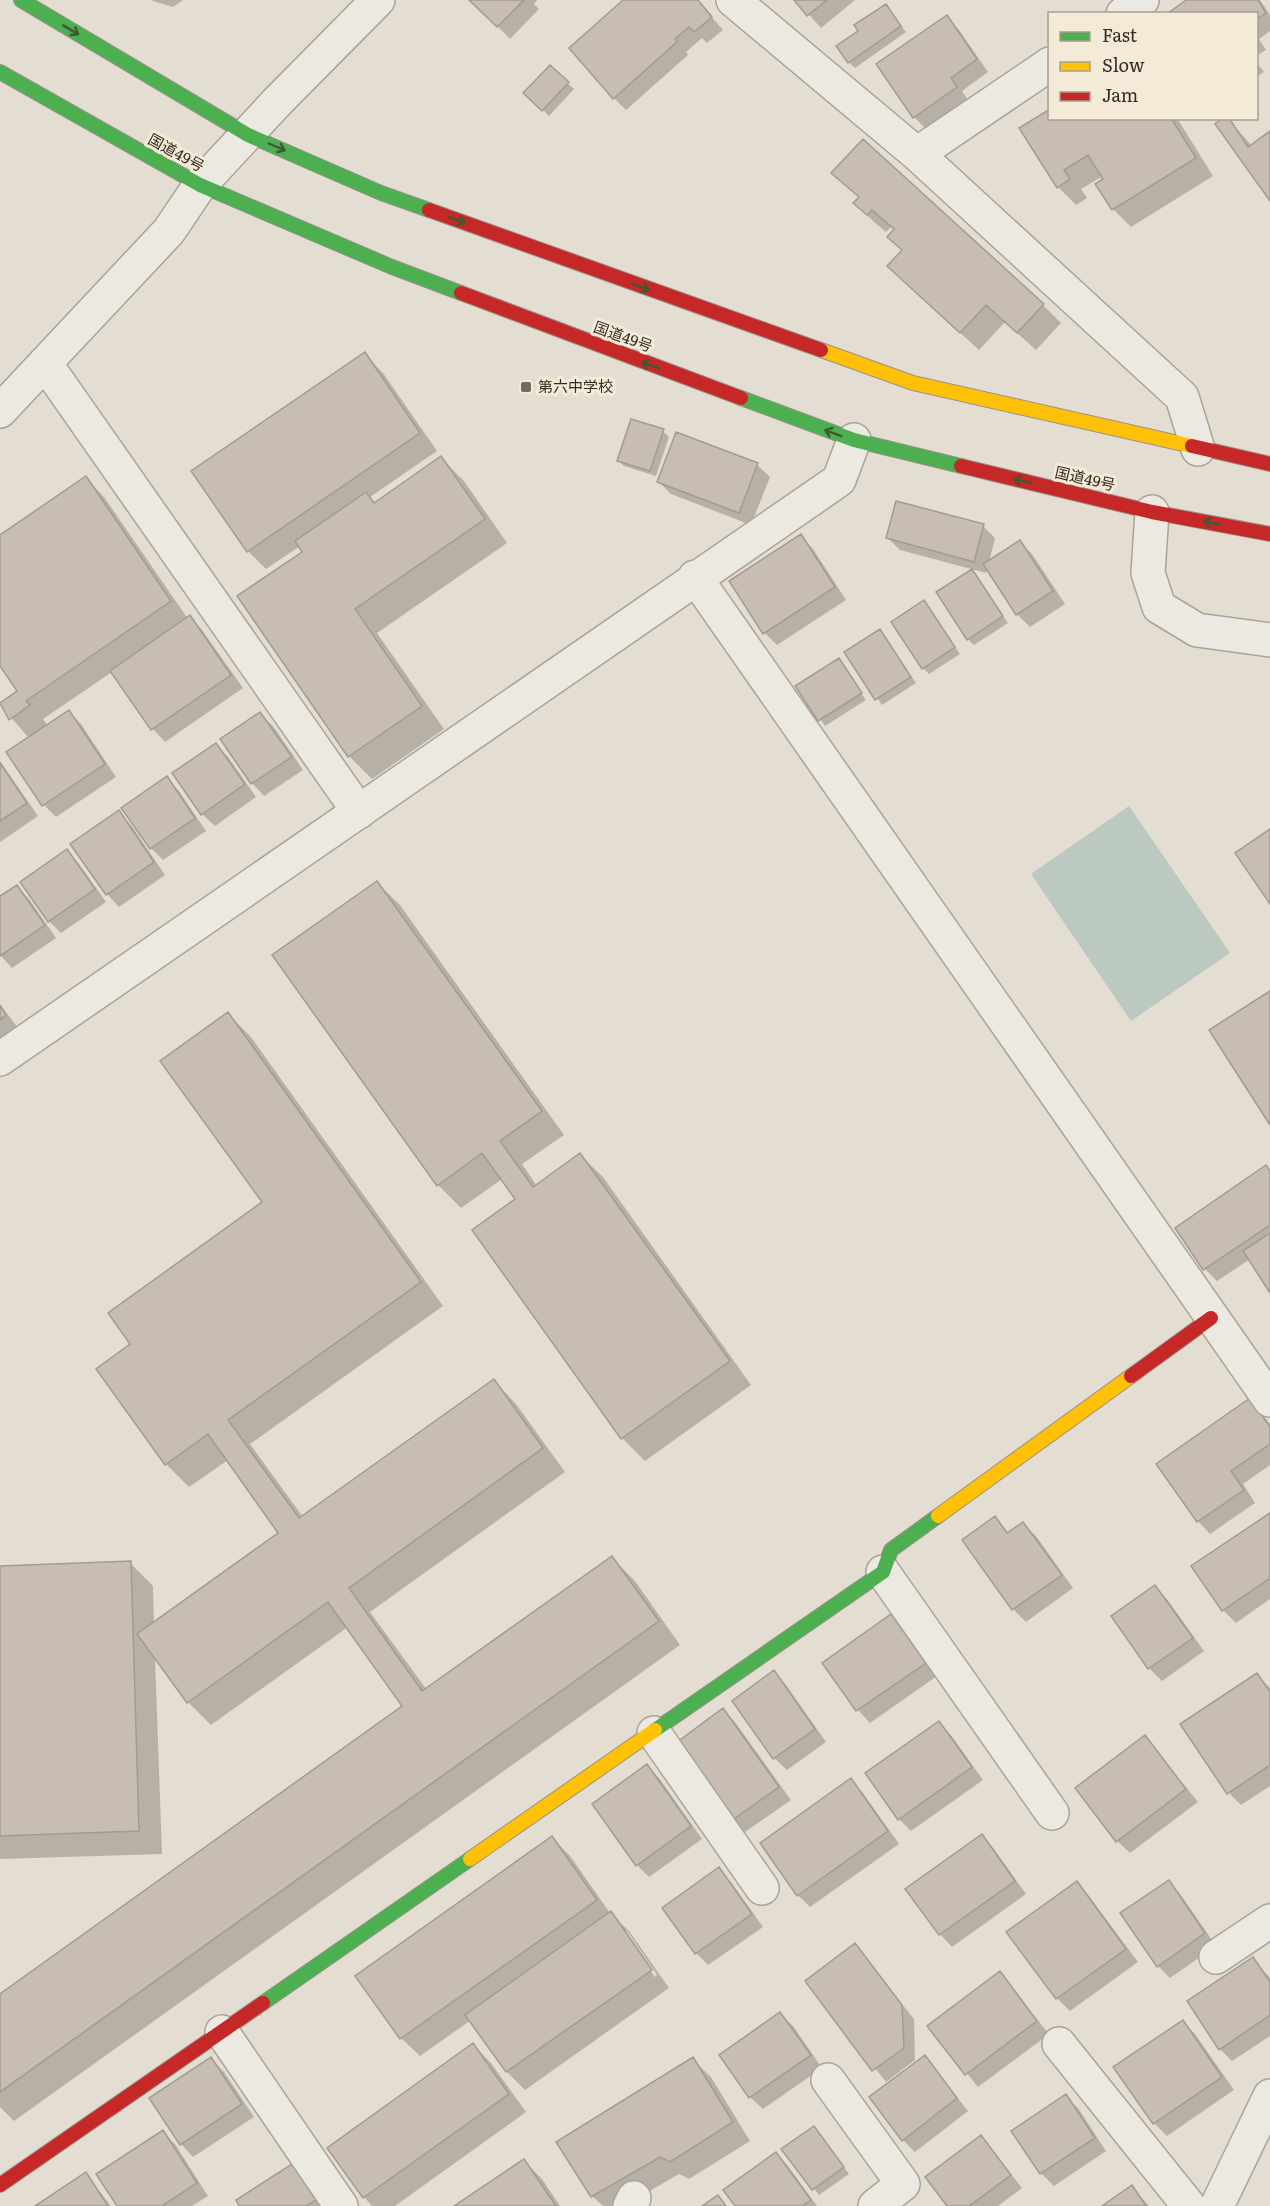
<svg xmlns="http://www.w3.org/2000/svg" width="1270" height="2206" font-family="Literata,'Noto Sans JP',serif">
<rect width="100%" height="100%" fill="#e4ddd1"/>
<path fill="#bbc9c0" d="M1129 806 1230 953 1131 1021 1031 874Z"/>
<path fill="#0003" fill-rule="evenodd" d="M150 0H183L173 7Z
M471 0H537L534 4 539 9 510 39Z
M626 0H697L723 30 707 43 702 38 686 52 688 55 626 110 614 98Z
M796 0H855L821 28Z
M1189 0H1260L1270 15V31L1259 39 1266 50 1256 56V14Z
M886 6 906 32 855 68 849 62 860 32Z
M947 17 959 30 988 72 962 91 968 100 926 129 914 117Z
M1256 62 1264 72 1256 77Z
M550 67 574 89 549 116 525 93Z
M1050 118H1177L1213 176 1131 227 1113 209 1103 176 1081 189 1087 198 1076 205 1058 187 1021 129Z
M1227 118 1252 146 1270 133V199Z
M834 173 1043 305 1061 323 1036 350 1005 322 979 350 907 284 903 251 895 230 891 227 886 232 873 221 855 203 860 198Z
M364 354 383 373 437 451 370 497 376 503 441 458 464 481 507 543 377 633 444 729 372 779 349 756 305 552 300 546 266 569 248 551 194 472Z
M663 431 669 437 656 476 624 466 618 460Z
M757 465 770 477 751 525 671 494 659 482Z
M86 478 104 497 188 619 190 617 202 630 243 688 165 742 153 729 112 672 43 719 48 726 69 712 81 724 116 777 56 817 44 805 29 738 0 705 19 691 0 663V537Z
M983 526 995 538 989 562 1020 542 1032 554 1065 604 1030 627 1017 614 987 568 986 573 900 550 888 538Z
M801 536 813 549 846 600 777 645 765 633Z
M972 571 1008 623 974 645 968 639Z
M924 602 960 654 929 674 923 668Z
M880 631 916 683 882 705 846 653Z
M838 660 866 700 825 726 797 686Z
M260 714 273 726 303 770 264 796 252 783Z
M215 745 228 757 256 797 215 826 202 814Z
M0 761 38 816 0 842Z
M166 778 179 791 206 831 163 860 151 848Z
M118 812 131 825 165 875 119 907 107 894Z
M67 851 79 864 106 902 61 933 49 921Z
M377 883 400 905 564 1135 522 1164 537 1186 580 1155 603 1177 751 1385 645 1461 622 1438 517 1200 502 1179 461 1208 438 1185Z
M17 887 29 899 56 938 12 968 0 955V898Z
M0 1004 18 1028 0 1041Z
M228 1014 251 1037 443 1306 250 1444 303 1517 494 1381 516 1404 565 1472 370 1612 427 1690 612 1558 635 1581 680 1645 14 2121 0 2107V1996L404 1707 348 1627 211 1725 188 1702 155 1657 162 1854 0 1859V1567L130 1563 153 1586 154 1623 280 1533 228 1460 189 1487 166 1464 132 1344 264 1202Z
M1270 1171V1291L1250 1259 1217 1281 1205 1269 1177 1228Z
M1250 1400 1270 1424V1465L1243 1484 1255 1503 1210 1534 1198 1521Z
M1270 1516V1599L1236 1623 1223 1610 1193 1566Z
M995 1518 1009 1533 1023 1524 1036 1536 1073 1588 1026 1622 1013 1609 964 1540Z
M1155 1587 1167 1599 1204 1651 1162 1681 1149 1668 1113 1617Z
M891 1616 903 1628 937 1676 870 1723 858 1710 824 1663Z
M774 1672 786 1685 826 1742 787 1770 774 1758Z
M1257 1675 1270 1688V1786L1241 1805 1229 1793Z
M723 1710 735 1722 791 1800 745 1832 733 1820Z
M938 1723 951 1735 983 1780 911 1831 899 1819Z
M1145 1737 1198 1802 1130 1853 1117 1841Z
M647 1766 659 1778 702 1839 649 1877 637 1865Z
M851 1780 863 1793 899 1844 810 1907 798 1895Z
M982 1836 994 1849 1026 1894 952 1947 940 1934 908 1889Z
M552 1838 570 1856 610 1913 629 1931 669 1988 525 2090 507 2072 471 2020 420 2056 401 2038 357 1976ZM623 1931H627L657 1975 655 1977Z
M718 1869 731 1882 763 1927 708 1965 696 1953Z
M1169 1882 1181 1895 1216 1946 1170 1978 1158 1966Z
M1076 1883 1089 1896 1138 1962 1070 2011 1057 1998 1008 1932Z
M855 1945 914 2019 915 2060 886 2082 807 1982Z
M1253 1959 1270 1978V2036L1232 2061 1220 2049Z
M1000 1973 1049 2034 978 2087 929 2026Z
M780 2014 793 2026 822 2068 763 2109 750 2097Z
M1183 2022 1195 2034 1234 2090 1167 2136 1154 2123 1116 2067Z
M473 2045 491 2063 526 2112 395 2206H372L364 2197Z
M925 2057 968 2111 915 2152 903 2140Z
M211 2059 224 2072 254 2117 193 2157 181 2144Z
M692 2059 711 2077 750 2141 689 2179 679 2174 624 2206H603L592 2196Z
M1065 2096 1078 2108 1106 2151 1054 2186 1041 2173 1013 2132Z
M162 2132 175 2144 208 2196 192 2206H119Z
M819 2134 849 2174 819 2195 783 2149Z
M981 2137 1022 2188 998 2206H949Z
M776 2153 788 2166 817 2206H737Z
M524 2161 542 2179 560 2206H457Z
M292 2166 304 2178 323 2206H241Z
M86 2174 111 2206H38Z
M1132 2187 1149 2206H1105Z"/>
<path fill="#c8bdb2" stroke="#a49a90" stroke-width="1.5" d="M469 0H524L497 27Z
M623 0H698L712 17 694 32 689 27 675 39 677 42 613 99 569 48Z
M794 0H827L807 16Z
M1186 0H1258L1266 13 1256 20V14H1167Z
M886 4 901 26 848 63 836 46 858 31 854 25Z
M947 15 977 59 951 78 957 87 913 118 876 64Z
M550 65 569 82 542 111 523 93Z
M1050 109V118H1171L1196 158 1112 210 1095 184 1103 179 1088 155 1064 170 1070 179 1057 188 1019 128Z
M1223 118H1229L1248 147 1270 131V201L1215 124Z
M863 139 1044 304 1017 333 986 305 960 333 887 266 902 250 887 237 894 229 872 210 867 215 853 203 859 197 831 173Z
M365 352 420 433 247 552 191 471Z
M631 419 664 429 650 471 617 461Z
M676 432 758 463 739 513 657 482Z
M441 456 485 519 355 609 422 706 348 757 237 596 302 552 295 541 366 492 374 503Z
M86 476 171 601 26 701 30 705 9 720 0 703 17 691 0 666V535Z
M896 501 984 524 974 562 886 538Z
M801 534 835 587 763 634 729 581Z
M1020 540 1053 591 1016 615 983 564Z
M972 569 1003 616 967 640 936 592Z
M924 600 955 647 922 669 891 622Z
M190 615 231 675 151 730 110 671Z
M880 629 911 677 875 700 844 652Z
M839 658 862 693 818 721 795 686Z
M69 710 105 764 42 806 6 752Z
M260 712 292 757 251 784 220 739Z
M216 743 245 784 201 815 172 773Z
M0 763 27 803 0 821Z
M167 776 195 818 150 849 121 808Z
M119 810 154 862 106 895 70 844Z
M1270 829V904L1235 853Z
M67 849 95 889 48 922 20 882Z
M377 881 542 1111 500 1141 533 1187 580 1153 730 1361 621 1439 472 1230 515 1199 482 1153 437 1186 272 955Z
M17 885 45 925 0 956V896Z
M1270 991V1125L1209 1030Z
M0 1006 6 1015 0 1020Z
M228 1012 421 1282 228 1420 299 1518 494 1379 543 1448 349 1588 422 1691 612 1556 659 1621 0 2092V1994L402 1706 328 1602 187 1703 137 1634 278 1533 208 1434 165 1465 96 1369 130 1344 108 1313 262 1202 160 1061Z
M1266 1165 1270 1171V1225L1203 1270 1175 1228Z
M1270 1233V1293L1243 1251Z
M1250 1398 1270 1427V1444L1231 1471 1244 1490 1197 1522 1156 1464Z
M1270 1513V1578L1222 1611 1191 1566Z
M995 1516 1007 1533 1023 1522 1062 1575 1012 1610 962 1540Z
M131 1561 139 1831 0 1836V1566Z
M1155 1585 1193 1638 1148 1669 1111 1616Z
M891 1614 926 1663 856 1711 822 1663Z
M774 1670 815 1729 773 1759 732 1701Z
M1257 1673 1270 1692V1765L1227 1794 1180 1724Z
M723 1708 779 1787 731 1821 676 1743Z
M939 1721 972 1767 898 1820 865 1773Z
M1145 1735 1186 1789 1116 1842 1075 1788Z
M647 1764 691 1826 636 1866 592 1804Z
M851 1778 888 1831 797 1896 760 1843Z
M982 1834 1015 1881 939 1935 905 1889Z
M552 1836 597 1900 400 2039 355 1976Z
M719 1867 752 1914 695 1954 662 1908Z
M1169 1880 1205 1933 1157 1967 1120 1913Z
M1077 1881 1126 1949 1056 1999 1006 1932Z
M611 1911 652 1970 506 2072 465 2015Z
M855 1943 902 2005 904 2048 872 2071 805 1981Z
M1253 1957 1270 1982V2015L1219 2050 1187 2001Z
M1000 1971 1037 2021 965 2075 927 2026Z
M780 2012 811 2055 749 2098 719 2055Z
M1183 2020 1222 2077 1153 2124 1113 2067Z
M473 2043 509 2094 363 2198 327 2148Z
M925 2055 957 2098 902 2141 869 2097Z
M211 2057 242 2104 180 2145 149 2098Z
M693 2057 733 2122 670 2162 660 2157 591 2197 556 2142Z
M1066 2094 1095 2138 1040 2174 1011 2131Z
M814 2126 844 2167 812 2190 781 2149Z
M163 2130 197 2183 162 2206H117L96 2174Z
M981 2135 1011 2175 969 2206H947L925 2177Z
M776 2152 811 2200 802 2206H735L723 2190Z
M524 2159 556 2206H454Z
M292 2164 316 2200 306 2206H239L236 2200Z
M86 2172 108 2206H35Z
M1132 2185 1146 2206H1102Z
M718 2195 726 2206H702Z"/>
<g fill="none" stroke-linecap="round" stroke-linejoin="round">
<defs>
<path id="street" d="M733 0 917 154 1182 397 1198 449
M1123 14 1142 0
M917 154 1050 64
M45 363 359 812
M0 411 169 231 200 185 277 102 378 0
M1152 512 1148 573 1159 607 1197 630 1270 640
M695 577 1270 1400
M0 1059 839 480 854 440
M883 1572 1052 1813
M654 1733 762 1888
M1216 1957 1270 1921
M222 2032 341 2206
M1059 2044 1189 2206
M828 2080 903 2184 875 2206
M630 2206 634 2198
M1217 2206 1270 2096"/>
<path id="fast" d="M21 0 248 135 381 193 429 210
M0 72 200 185 392 267 461 293
M741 398 854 440 961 466
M655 1730 883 1572 891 1550 938 1516
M263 2003 470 1859"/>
<path id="slow" d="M821 350 913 383 1192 446
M938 1516 1131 1376
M470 1859 655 1730"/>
<path id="jam" d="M429 210 821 350
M461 293 741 398
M1192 446 1270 464
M961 466 1152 512 1270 534
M1131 1376 1211 1318
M0 2185 263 2003"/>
</defs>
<use href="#street" stroke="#aaa399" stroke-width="36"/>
<use href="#fast" stroke="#99928a" stroke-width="16"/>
<use href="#slow" stroke="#99928a" stroke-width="16"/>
<use href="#jam" stroke="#99928a" stroke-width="16"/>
<use href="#street" stroke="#ece9e2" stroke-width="33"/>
<use href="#fast" stroke="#4caf50" stroke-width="14"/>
<use href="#slow" stroke="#ffc107" stroke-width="14"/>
<use href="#jam" stroke="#c62828" stroke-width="14"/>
</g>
<defs><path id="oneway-shaft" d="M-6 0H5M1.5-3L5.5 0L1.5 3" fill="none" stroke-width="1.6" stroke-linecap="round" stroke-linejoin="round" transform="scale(1.5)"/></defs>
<g stroke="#3f5a31">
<use href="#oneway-shaft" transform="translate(71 30) rotate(31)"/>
<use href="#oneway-shaft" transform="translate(277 147) rotate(23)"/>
<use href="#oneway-shaft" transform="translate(457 220) rotate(20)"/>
<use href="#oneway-shaft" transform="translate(641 287) rotate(20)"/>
<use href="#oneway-shaft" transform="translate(650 365) rotate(-160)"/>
<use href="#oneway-shaft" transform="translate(833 433) rotate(-160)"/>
<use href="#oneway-shaft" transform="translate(1022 481) rotate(-167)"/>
<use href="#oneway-shaft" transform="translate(1212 523) rotate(-170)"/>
</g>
<rect fill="#746a5f" stroke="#f3ebd8" stroke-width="2" x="520" y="381" width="12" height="12" rx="3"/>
<g text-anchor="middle" stroke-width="6" stroke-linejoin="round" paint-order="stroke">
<g font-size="15" fill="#382c21" stroke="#f3ebd8">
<text transform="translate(176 153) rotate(29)" y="5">国道49号</text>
<text transform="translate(623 337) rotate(20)" y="5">国道49号</text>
<text transform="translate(1085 479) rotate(13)" y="5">国道49号</text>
</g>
<g font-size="15" fill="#382c21" stroke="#f3ebd8" text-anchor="start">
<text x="538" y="392">第六中学校</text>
</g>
</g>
<rect x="1048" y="12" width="210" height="108" fill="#f3ebd8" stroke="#a89f8f" stroke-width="1.5"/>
<rect x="1060" y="32" width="30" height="9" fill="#4caf50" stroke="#a89f8f" stroke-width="1.5"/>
<text x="1102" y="42" font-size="18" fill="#382c21">Fast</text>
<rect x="1060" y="62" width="30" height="9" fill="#ffc107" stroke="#a89f8f" stroke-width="1.5"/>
<text x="1102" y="72" font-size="18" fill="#382c21">Slow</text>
<rect x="1060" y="92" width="30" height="9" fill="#c62828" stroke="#a89f8f" stroke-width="1.5"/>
<text x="1102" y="102" font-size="18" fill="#382c21">Jam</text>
</svg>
